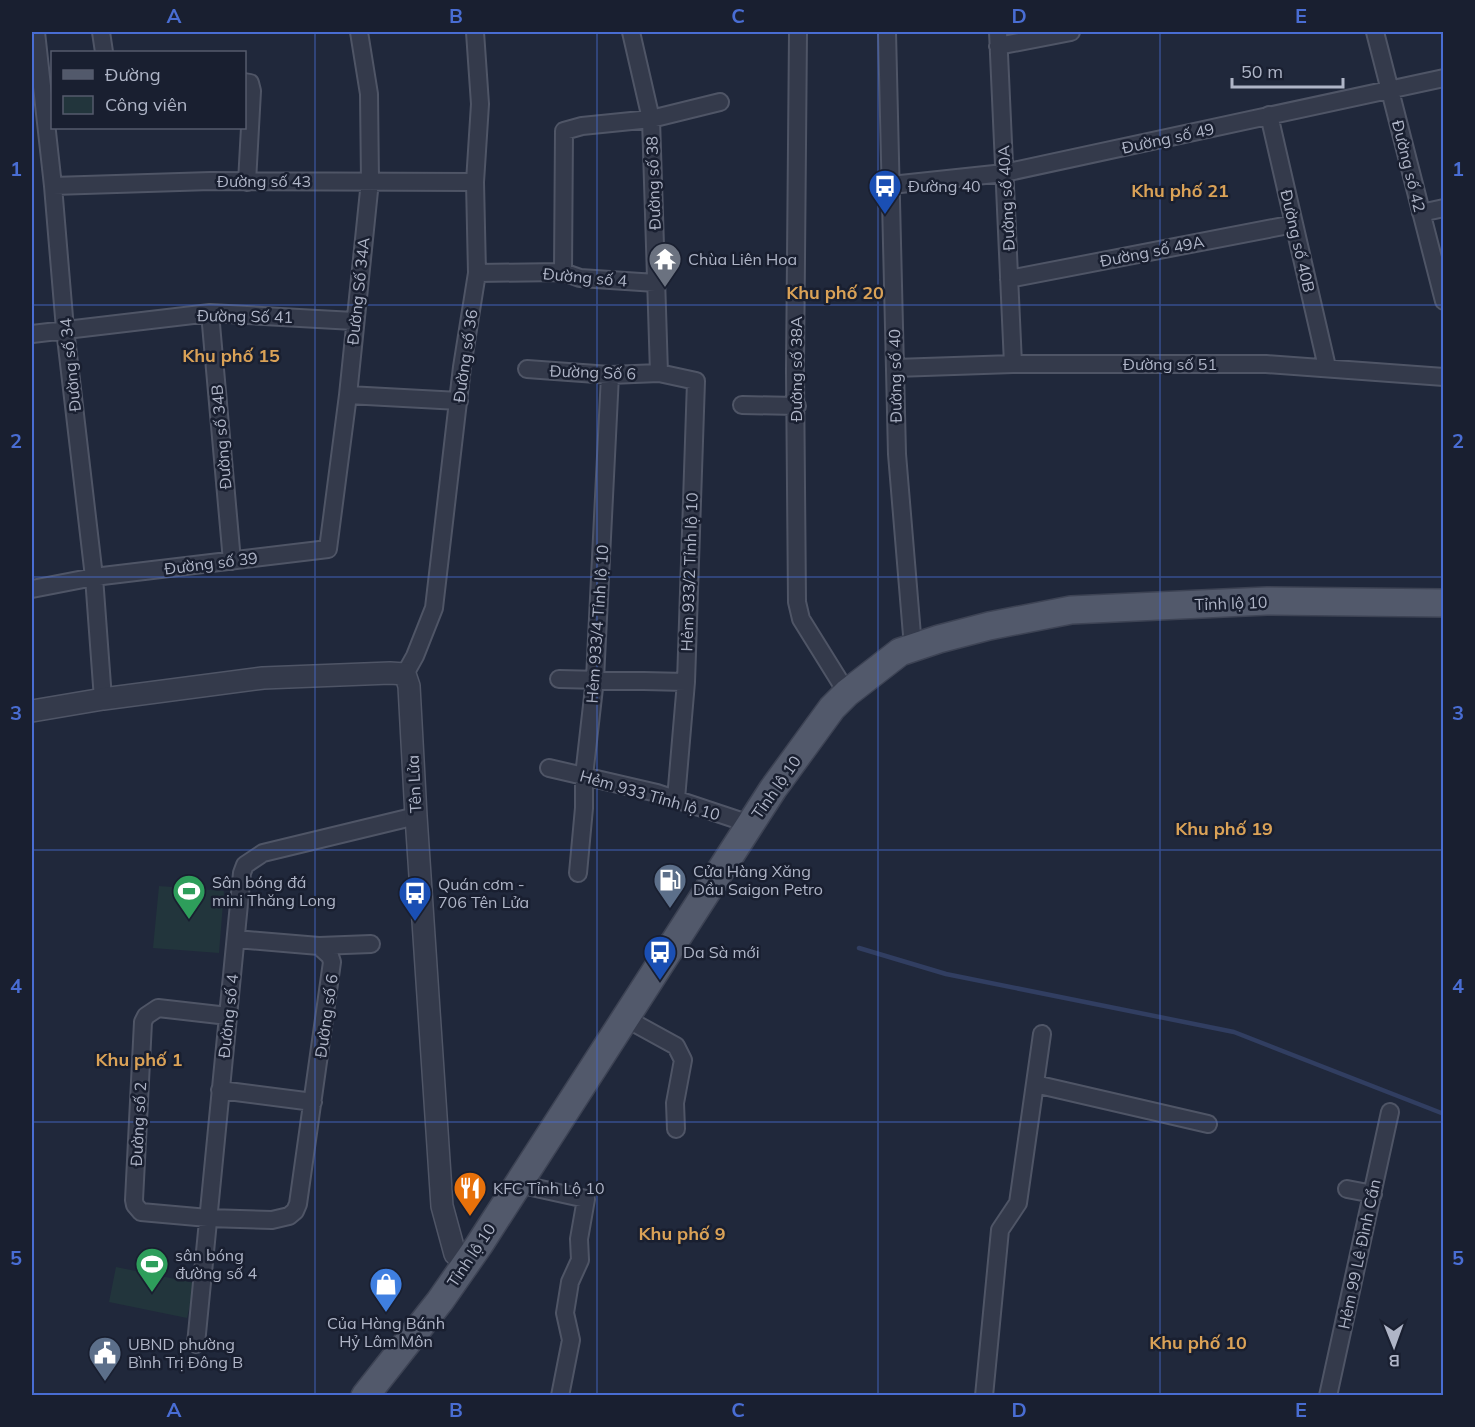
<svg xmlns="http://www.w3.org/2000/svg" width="1475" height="1427" font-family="Mulish,sans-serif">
<rect width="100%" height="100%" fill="#20283b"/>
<path fill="#22353c" d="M159 886 224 891 219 953 153 948Z
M116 1267 195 1283 187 1318 109 1302Z"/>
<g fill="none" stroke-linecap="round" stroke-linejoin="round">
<path stroke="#313e61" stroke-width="4.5" d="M859 948 946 974 1234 1032 1444 1114"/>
<defs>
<path id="minor" d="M36 32 53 186 65 329 94 577 103 699
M101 32 104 52
M631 32 651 119 659 373
M798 32 795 371 797 602 801 619 847 693
M887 32 897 454 913 647
M998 32 1013 364
M1375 32 1444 301
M998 46 1071 32
M244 82 250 83 252 91 247 182
M1269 115 1327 367
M891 185 1004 173 1444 78
M53 186 211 181 475 182
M1421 213 1444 208
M563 272 564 131 582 126 651 119 720 102
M477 273 563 272 580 278 656 283
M1009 279 1294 224
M210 313 232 561
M32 334 210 313 354 321
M895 368 1013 364H1266L1444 377
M527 369 610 375 659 373 696 381 686 682 676 799
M348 395 459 401
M742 405 797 406
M32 589 94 577 328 549 348 395 370 181 369 94 359 32
M405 674 415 656 434 608 462 367 477 273 475 182 480 104 475 32
M559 679 686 682
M549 768 657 793 750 824
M578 873 584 808V776L595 679 610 375
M319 946 371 944
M228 1016 158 1008 146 1016 143 1022 134 1200 135 1205 141 1212 208 1218 272 1220 289 1216 295 1211 298 1204 332 962 330 956 319 946 236 939
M625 1018 676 1046 683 1060 675 1103 676 1129
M1035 1084 1208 1124
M220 1090 313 1102
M518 1184 586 1199 579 1239 580 1260 570 1282 565 1313 571 1340 560 1396
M1347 1189 1373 1194
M196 1344 242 873 245 865 263 853 416 816
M984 1396 1000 1230 1018 1203 1042 1034
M1328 1396 1390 1112"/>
<path id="tertiary" d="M32 711 103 699 263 678 390 673 405 674 409 686 416 816 442 1206 455 1254 466 1262"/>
<path id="primary" d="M365 1396 440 1301 479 1245 773 789 832 708 847 693 900 652 939 639 989 626 1071 610 1267 601 1444 603"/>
</defs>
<use href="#minor" stroke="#4f5566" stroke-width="20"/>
<use href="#tertiary" stroke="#4f5566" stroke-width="24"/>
<use href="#primary" stroke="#3d4354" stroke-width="30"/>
<use href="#minor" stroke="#343a4b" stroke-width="16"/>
<use href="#tertiary" stroke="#343a4b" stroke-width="21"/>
<use href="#primary" stroke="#52596b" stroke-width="27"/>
</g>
<path fill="none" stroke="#496dd3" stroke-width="1.5" stroke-opacity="0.55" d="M315 32V1396M597 32V1396M878 32V1396M1160 32V1396M32 305H1444M32 577H1444M32 850H1444M32 1122H1444"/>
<defs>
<symbol id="bus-pin" viewBox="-11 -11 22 30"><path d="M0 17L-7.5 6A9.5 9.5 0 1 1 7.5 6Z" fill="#1a4fb4" stroke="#191f30"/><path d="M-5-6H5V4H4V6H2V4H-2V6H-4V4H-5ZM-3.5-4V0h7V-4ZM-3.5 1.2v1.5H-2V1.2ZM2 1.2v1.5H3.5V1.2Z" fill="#fff"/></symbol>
<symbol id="temple-pin" viewBox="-11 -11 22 30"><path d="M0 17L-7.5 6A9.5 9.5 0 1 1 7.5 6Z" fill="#6b7280" stroke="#191f30"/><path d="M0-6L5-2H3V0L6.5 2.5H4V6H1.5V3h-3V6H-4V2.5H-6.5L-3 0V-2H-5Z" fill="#fff"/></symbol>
<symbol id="fuel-pin" viewBox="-11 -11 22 30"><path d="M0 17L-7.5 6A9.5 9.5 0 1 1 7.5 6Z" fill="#5c6f8a" stroke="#191f30"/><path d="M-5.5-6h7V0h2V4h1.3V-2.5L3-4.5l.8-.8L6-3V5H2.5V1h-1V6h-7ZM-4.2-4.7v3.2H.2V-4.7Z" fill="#fff"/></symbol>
<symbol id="stadium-pin" viewBox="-11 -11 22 30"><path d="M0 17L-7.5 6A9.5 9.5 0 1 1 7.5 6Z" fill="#2e9e5b" stroke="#191f30"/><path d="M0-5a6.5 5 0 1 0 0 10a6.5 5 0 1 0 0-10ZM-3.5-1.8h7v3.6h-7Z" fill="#fff"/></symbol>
<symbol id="restaurant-pin" viewBox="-11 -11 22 30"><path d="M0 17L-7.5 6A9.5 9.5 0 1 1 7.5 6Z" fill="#e8710a" stroke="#191f30"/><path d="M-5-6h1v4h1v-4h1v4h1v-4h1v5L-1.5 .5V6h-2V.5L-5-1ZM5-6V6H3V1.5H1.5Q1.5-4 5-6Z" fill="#fff"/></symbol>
<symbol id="shop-pin" viewBox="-11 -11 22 30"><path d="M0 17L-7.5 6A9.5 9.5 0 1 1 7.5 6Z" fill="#3f7fe0" stroke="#191f30"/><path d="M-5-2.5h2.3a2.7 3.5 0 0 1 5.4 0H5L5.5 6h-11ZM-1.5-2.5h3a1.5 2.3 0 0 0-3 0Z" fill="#fff"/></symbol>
<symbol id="civic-pin" viewBox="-11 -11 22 30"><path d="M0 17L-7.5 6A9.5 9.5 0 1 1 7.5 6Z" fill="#5c6f8a" stroke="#191f30"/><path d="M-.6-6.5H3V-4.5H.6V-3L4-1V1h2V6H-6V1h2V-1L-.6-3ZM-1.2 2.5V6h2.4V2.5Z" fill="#fff"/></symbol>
</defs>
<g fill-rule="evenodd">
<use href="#bus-pin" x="866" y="167" width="38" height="52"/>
<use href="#temple-pin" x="646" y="240" width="38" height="52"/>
<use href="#fuel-pin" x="651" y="861" width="38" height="52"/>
<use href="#stadium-pin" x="170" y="872" width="38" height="52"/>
<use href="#bus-pin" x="396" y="874" width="38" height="52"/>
<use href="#bus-pin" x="641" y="933" width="38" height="52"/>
<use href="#restaurant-pin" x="451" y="1169" width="38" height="52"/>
<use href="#stadium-pin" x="133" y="1245" width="38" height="52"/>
<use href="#shop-pin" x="367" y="1265" width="38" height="52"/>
<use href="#civic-pin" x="86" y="1334" width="38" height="52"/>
</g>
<g text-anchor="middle" stroke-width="5" stroke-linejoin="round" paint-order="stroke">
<g font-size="16" fill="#afb5c7" stroke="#191f30">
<text transform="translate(1168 138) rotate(-12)" y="6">Đường số 49</text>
<text transform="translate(1409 166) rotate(76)" y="6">Đường số 42</text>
<text x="264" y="187">Đường số 43</text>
<text transform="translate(653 183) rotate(-92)" y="6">Đường số 38</text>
<text transform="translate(1006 198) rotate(-93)" y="6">Đường số 40A</text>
<text transform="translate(1298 241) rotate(77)" y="6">Đường số 40B</text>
<text transform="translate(1152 251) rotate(-11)" y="6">Đường số 49A</text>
<text transform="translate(585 277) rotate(5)" y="6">Đường số 4</text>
<text transform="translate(358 291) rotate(-84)" y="6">Đường Số 34A</text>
<text transform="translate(245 316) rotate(1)" y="6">Đường Số 41</text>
<text transform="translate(465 356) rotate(-82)" y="6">Đường số 36</text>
<text x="1170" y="370">Đường số 51</text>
<text transform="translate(70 365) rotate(-96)" y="6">Đường số 34</text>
<text transform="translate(796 369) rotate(-90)" y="6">Đường số 38A</text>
<text transform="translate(593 372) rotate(2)" y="6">Đường Số 6</text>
<text transform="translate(895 376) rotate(-91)" y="6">Đường số 40</text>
<text transform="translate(221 437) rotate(-95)" y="6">Đường số 34B</text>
<text transform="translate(211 563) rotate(-7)" y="6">Đường số 39</text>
<text transform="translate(689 572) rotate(-88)" y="6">Hẻm 933/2 Tỉnh lộ 10</text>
<text transform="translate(1231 603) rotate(-2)" y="6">Tỉnh lộ 10</text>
<text transform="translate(597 624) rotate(-86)" y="6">Hẻm 933/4 Tỉnh lộ 10</text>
<text transform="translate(414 784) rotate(-93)" y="6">Tên Lửa</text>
<text transform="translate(776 787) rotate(-55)" y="6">Tỉnh lộ 10</text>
<text transform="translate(650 795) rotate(16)" y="6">Hẻm 933 Tỉnh lộ 10</text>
<text transform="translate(228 1016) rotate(-84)" y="6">Đường số 4</text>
<text transform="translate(326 1016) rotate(-82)" y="6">Đường số 6</text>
<text transform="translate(138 1124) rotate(-87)" y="6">Đường số 2</text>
<text transform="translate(1359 1254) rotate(-78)" y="6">Hẻm 99 Lê Đình Cẩn</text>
<text transform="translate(471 1255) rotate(-56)" y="6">Tỉnh lộ 10</text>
</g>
<g font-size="16" fill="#afb5c7" stroke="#191f30" text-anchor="start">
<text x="908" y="192">Đường 40</text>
<text x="688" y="265">Chùa Liên Hoa</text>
<text x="693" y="877">Cửa Hàng Xăng<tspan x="693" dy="18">Dầu Saigon Petro</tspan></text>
<text x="212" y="888">Sân bóng đá<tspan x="212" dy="18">mini Thăng Long</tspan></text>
<text x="438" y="890">Quán cơm -<tspan x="438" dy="18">706 Tên Lửa</tspan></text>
<text x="683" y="958">Da Sà mới</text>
<text x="493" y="1194">KFC Tỉnh Lộ 10</text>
<text x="175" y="1261">sân bóng<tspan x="175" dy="18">đường số 4</tspan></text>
<text x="386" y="1329" text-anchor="middle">Của Hàng Bánh<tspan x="386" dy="18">Hỷ Lâm Môn</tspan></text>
<text x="128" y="1350">UBND phường<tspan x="128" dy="18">Bình Trị Đông B</tspan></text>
</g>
<g font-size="18" font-weight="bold" fill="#daa257" stroke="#191f30">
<text x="1180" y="197">Khu phố 21</text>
<text x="835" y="299">Khu phố 20</text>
<text x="231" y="362">Khu phố 15</text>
<text x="1224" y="835">Khu phố 19</text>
<text x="139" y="1066">Khu phố 1</text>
<text x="682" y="1240">Khu phố 9</text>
<text x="1198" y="1349">Khu phố 10</text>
</g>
</g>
<rect width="1475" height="1427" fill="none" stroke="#191f30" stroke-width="66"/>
<rect x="51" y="51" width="195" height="78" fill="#191f30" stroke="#555b6c" stroke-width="1.5"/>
<rect x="63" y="70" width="30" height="9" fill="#52596b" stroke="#555b6c" stroke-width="1.5"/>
<text x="105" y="81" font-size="18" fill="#afb5c7">Đường</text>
<rect x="63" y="96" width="30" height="18" fill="#22353c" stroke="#555b6c" stroke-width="1.5"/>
<text x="105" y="111" font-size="18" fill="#afb5c7">Công viên</text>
<g transform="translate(1394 1346) rotate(179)" stroke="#191f30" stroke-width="4.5" paint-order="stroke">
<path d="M0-4.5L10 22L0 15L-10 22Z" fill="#afb5c7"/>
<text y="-9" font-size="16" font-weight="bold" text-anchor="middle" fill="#afb5c7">B</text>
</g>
<path d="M1232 78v9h111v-9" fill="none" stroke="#afb5c7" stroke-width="3"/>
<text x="1241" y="78" font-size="18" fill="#afb5c7" stroke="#191f30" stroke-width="4.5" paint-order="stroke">50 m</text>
<rect x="33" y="33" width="1409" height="1361" fill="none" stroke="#496dd3" stroke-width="2"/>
<g font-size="20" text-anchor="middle" font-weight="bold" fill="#496dd3">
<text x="174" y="23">A</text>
<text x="456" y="23">B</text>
<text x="738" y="23">C</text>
<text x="1019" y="23">D</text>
<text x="1301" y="23">E</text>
<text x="16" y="176">1</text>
<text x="1458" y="176">1</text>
<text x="16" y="448">2</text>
<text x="1458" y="448">2</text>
<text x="16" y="720">3</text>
<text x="1458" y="720">3</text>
<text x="16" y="993">4</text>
<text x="1458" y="993">4</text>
<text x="16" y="1265">5</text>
<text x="1458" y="1265">5</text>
<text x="174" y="1417">A</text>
<text x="456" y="1417">B</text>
<text x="738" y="1417">C</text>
<text x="1019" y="1417">D</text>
<text x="1301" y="1417">E</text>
</g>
</svg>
